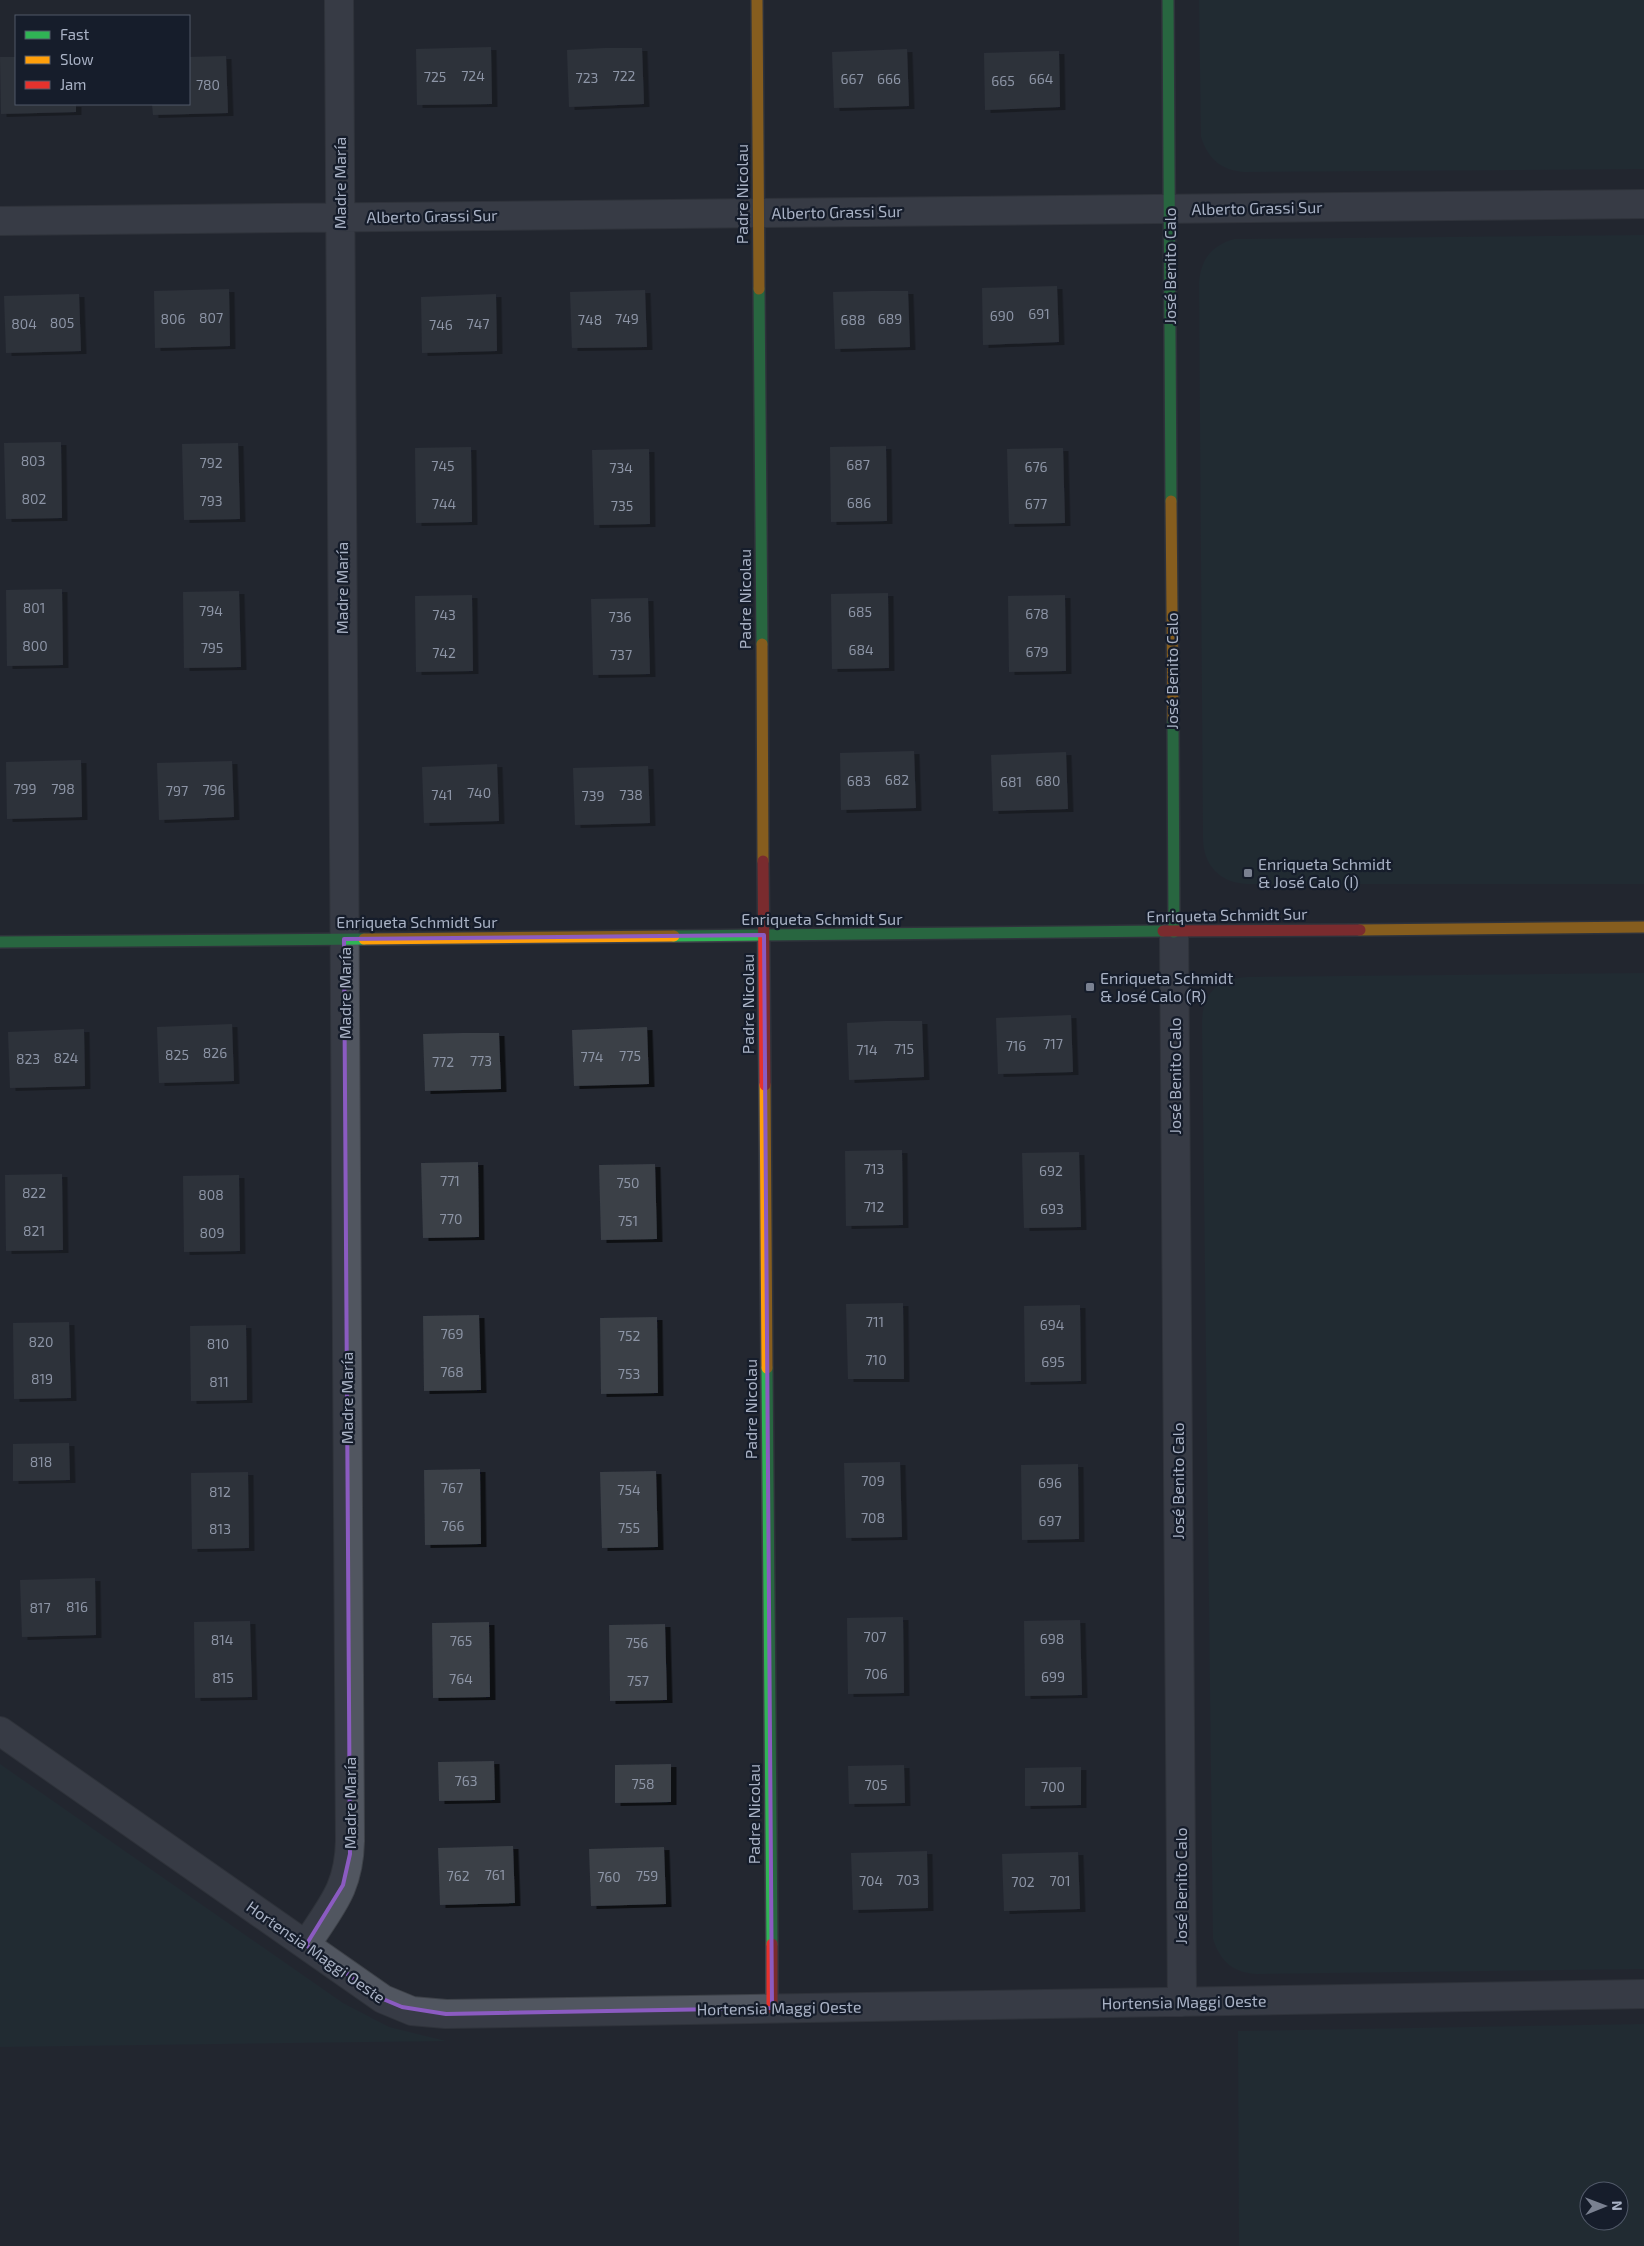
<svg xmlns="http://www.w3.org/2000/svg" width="1644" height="2246" font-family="'Exo 2',sans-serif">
<defs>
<filter id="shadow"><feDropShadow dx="5.5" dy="3" stdDeviation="0" flood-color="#0009"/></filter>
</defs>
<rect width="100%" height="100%" fill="#232730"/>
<path fill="#203136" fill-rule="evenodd" d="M1199 0H1644V169L1245 172C1222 171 1208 159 1201 137Z
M1644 235V884H1247C1220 883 1203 865 1203 838L1199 283C1201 259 1211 246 1234 239Z
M1644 973V1969L1257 1974C1233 1973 1220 1961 1213 1939L1202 1022C1203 992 1218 979 1247 977Z
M0 1764 343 2003 389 2027 446 2041 0 2047Z
M1644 2024V2246H1239L1238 2031ZM1589 2191H1619V2221H1589Z"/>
<path fill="#3a3f47" filter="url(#shadow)" d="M491 47 492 104 417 105 416 49Z
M605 48H642L644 104 569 107 567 50Z
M907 49 909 106 834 108 832 52Z
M1059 51 1060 107 985 110 984 53Z
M226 56 228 113 153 115 152 104H189V57Z
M0 57H16V104H76V112L1 114Z
M1057 286 1059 342 983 345 982 288Z
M229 289 230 346 155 348 154 291Z
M645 290 647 347 572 348 570 292Z
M871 291H908L910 347 835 349 833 292Z
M79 294 81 351 6 353 4 296Z
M496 294 497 351 422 353 421 297Z
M61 442 62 518 6 519 4 443Z
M238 443 240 519 184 520 182 444Z
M886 446 887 521 831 522 830 447Z
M471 447 472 522 416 523 415 448Z
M1063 448 1065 523 1009 524 1007 449Z
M649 449 650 524 594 525 592 450Z
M62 589 63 665 7 666 6 590Z
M239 591 241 667 184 668 183 592Z
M888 593 889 668 832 669 831 594Z
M472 595 473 671 416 672 415 596Z
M1065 595 1066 671 1009 672 1008 596Z
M648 598 650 674 593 675 591 599Z
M914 751 916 808 841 810 840 753Z
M1066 752 1068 809 993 811 991 755Z
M81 760 82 817 7 819 6 762Z
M232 761 234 817 159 820 157 763Z
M497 764 499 821 424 823 422 767Z
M648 766 650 823 575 825 573 768Z
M1071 1015 1073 1072 998 1074 996 1018Z
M885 1021H922L924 1077 849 1080 847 1023Z
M232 1024 234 1081 159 1083 157 1027Z
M647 1027 649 1084 574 1086 572 1030Z
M84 1029 85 1086 10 1088 8 1032Z
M462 1033H499L501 1089 425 1091 423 1034Z
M902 1150 903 1225 846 1226 845 1151Z
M1079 1152 1081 1227 1024 1228 1022 1153Z
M478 1162 479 1237 423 1238 421 1163Z
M655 1164 657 1239 601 1240 599 1165Z
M62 1174 63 1250 6 1251 5 1175Z
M239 1175 240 1251 184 1252 183 1176Z
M903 1303 904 1379H848L846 1304Z
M1080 1305 1081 1381 1025 1382 1024 1306Z
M479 1315 481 1390 424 1391 423 1316Z
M657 1317 658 1393 601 1394 600 1318Z
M69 1322 71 1398 14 1399 13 1323Z
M246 1325 247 1400 191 1401 190 1326Z
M69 1443 70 1480 13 1481V1444Z
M900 1462 902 1537 846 1538 844 1463Z
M1078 1464 1079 1539 1022 1540 1021 1465Z
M480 1469 481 1544 425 1545 424 1470Z
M656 1471 658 1547 602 1548 600 1472Z
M248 1472 249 1548 192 1549 191 1473Z
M95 1578 96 1635 22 1637 20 1580Z
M903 1617 904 1693 848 1694 847 1618Z
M1080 1620 1082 1695 1025 1696 1024 1621Z
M250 1621 252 1697 195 1698 194 1622Z
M489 1622 490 1697 433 1698 432 1623Z
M665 1624 667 1700 610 1701 609 1625Z
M494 1761 495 1800 439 1801 438 1762Z
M671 1764V1802L615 1803V1765Z
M904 1765 905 1803 849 1804 848 1766Z
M1081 1767V1805L1025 1806V1768Z
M513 1846 515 1903 440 1905 438 1848Z
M664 1847 666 1904 591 1906 589 1849Z
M927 1851 928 1908 853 1910 851 1853Z
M1078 1852 1080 1909 1004 1911 1002 1854Z"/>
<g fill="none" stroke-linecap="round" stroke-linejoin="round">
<defs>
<path id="street" d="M0 221 1644 204
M1174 932 1182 2002
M0 1731 383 1999 412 2011 446 2014 1644 1994
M306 1945C331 1906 349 1889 350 1841L339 0"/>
<path id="fast" d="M1168 0 1171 501
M759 289 762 644
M1173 719 1174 932
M674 936 1163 931
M0 942 364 939
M767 1368 772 1944"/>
<path id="slow" d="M757 0 759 289
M1171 501 1173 719
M762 644 763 861
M1360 930 1644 927
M364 939 674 936
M765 1085 767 1368"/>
<path id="jam" d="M763 861 765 1085
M1163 931 1360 930
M772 1944V2008"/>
</defs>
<use href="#street" stroke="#3e4249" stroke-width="30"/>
<use href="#fast" stroke="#3e4249" stroke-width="14"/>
<use href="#slow" stroke="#3e4249" stroke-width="14"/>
<use href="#jam" stroke="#3e4249" stroke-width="14"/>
<use href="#street" stroke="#515660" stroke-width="28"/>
<use href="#fast" stroke="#30b455" stroke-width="11"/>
<use href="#slow" stroke="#ff9f0a" stroke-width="11"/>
<use href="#jam" stroke="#e5322d" stroke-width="11"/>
</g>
<path d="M0 0H1644V2246H0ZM764 935 772 2008 446 2014 402 2007 383 1999 306 1945 343 1885 350 1854 344 939Z" fill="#232730" fill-opacity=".55" fill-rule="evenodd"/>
<path fill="none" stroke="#8b5bc1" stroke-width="4" stroke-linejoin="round" d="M764 935 772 2008 446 2014 402 2007 383 1999 306 1945 343 1885 350 1854 344 939Z"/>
<g fill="#7a8191" stroke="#161d2b" stroke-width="2">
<rect x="1243" y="868" width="10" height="10" rx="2.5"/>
<rect x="1085" y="982" width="10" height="10" rx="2.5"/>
</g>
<g text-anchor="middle" stroke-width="4.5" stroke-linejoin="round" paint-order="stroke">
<g font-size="14" fill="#8d95a6">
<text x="473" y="81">724</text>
<text x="624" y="81">722</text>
<text x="435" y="82">725</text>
<text x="587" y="83">723</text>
<text x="852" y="84">667</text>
<text x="889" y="84">666</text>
<text x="1041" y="84">664</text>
<text x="1003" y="86">665</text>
<text x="208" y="90">780</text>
<text x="1039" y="319">691</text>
<text x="1002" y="321">690</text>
<text x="211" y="323">807</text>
<text x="173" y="324">806</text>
<text x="627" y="324">749</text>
<text x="890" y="324">689</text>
<text x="590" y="325">748</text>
<text x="853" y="325">688</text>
<text x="62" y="328">805</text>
<text x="24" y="329">804</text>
<text x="478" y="329">747</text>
<text x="441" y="330">746</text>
<text x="33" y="466">803</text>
<text x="211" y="468">792</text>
<text x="858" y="470">687</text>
<text x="443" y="471">745</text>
<text x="1036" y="472">676</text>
<text x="621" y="473">734</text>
<text x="34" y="504">802</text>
<text x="211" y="506">793</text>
<text x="859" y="508">686</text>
<text x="444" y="509">744</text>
<text x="1036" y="509">677</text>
<text x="622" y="511">735</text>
<text x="34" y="613">801</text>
<text x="211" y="616">794</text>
<text x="860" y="617">685</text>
<text x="1037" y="619">678</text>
<text x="444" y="620">743</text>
<text x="620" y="622">736</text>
<text x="35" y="651">800</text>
<text x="212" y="653">795</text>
<text x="861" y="655">684</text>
<text x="1037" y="657">679</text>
<text x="444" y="658">742</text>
<text x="621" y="660">737</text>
<text x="897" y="785">682</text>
<text x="859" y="786">683</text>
<text x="1048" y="786">680</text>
<text x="1011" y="787">681</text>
<text x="25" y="794">799</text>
<text x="63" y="794">798</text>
<text x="214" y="795">796</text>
<text x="177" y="796">797</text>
<text x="479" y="798">740</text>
<text x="442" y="800">741</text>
<text x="631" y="800">738</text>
<text x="593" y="801">739</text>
<text x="1053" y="1049">717</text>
<text x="1016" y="1051">716</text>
<text x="904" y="1054">715</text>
<text x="867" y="1055">714</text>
<text x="215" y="1058">826</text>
<text x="177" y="1060">825</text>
<text x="630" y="1061">775</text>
<text x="592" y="1062">774</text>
<text x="66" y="1063">824</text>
<text x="28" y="1064">823</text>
<text x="481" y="1066">773</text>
<text x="443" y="1067">772</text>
<text x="874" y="1174">713</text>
<text x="1051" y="1176">692</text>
<text x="450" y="1186">771</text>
<text x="628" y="1188">750</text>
<text x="34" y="1198">822</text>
<text x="211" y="1200">808</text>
<text x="874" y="1212">712</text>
<text x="1052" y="1214">693</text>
<text x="451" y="1224">770</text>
<text x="628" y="1226">751</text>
<text x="34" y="1236">821</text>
<text x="212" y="1238">809</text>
<text x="875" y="1327">711</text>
<text x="1052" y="1330">694</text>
<text x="452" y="1339">769</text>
<text x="629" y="1341">752</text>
<text x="41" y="1347">820</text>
<text x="218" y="1349">810</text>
<text x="876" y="1365">710</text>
<text x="1053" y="1367">695</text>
<text x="452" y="1377">768</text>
<text x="629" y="1379">753</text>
<text x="42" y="1384">819</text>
<text x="219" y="1387">811</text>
<text x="41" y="1467">818</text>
<text x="873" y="1486">709</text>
<text x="1050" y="1488">696</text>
<text x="452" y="1493">767</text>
<text x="629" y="1495">754</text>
<text x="220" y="1497">812</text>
<text x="873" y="1523">708</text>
<text x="1050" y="1526">697</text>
<text x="453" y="1531">766</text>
<text x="629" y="1533">755</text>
<text x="220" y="1534">813</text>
<text x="77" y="1612">816</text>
<text x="40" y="1613">817</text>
<text x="875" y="1642">707</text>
<text x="1052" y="1644">698</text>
<text x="222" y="1645">814</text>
<text x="461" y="1646">765</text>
<text x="637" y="1648">756</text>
<text x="876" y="1679">706</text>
<text x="1053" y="1682">699</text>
<text x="223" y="1683">815</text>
<text x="461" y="1684">764</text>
<text x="638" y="1686">757</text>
<text x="466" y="1786">763</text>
<text x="643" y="1789">758</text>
<text x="876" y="1790">705</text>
<text x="1053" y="1792">700</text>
<text x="495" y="1880">761</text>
<text x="458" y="1881">762</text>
<text x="647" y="1881">759</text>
<text x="609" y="1882">760</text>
<text x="908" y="1885">703</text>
<text x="871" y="1886">704</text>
<text x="1060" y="1886">701</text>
<text x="1023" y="1887">702</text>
</g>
<g font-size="16" fill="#a9b2c5" stroke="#161d2b">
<text transform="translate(340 183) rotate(-90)" y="6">Madre María</text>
<text transform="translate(742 194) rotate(-90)" y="6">Padre Nicolau</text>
<text transform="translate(1257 208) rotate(-1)" y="6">Alberto Grassi Sur</text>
<text transform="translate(837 212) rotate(-1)" y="6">Alberto Grassi Sur</text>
<text transform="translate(432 216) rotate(-1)" y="6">Alberto Grassi Sur</text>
<text transform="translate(1170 266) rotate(-90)" y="6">José Benito Calo</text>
<text transform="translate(342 588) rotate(-90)" y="6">Madre María</text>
<text transform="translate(745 599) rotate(-90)" y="6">Padre Nicolau</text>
<text transform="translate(1172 671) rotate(-90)" y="6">José Benito Calo</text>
<text transform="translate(1227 915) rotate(-1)" y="6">Enriqueta Schmidt Sur</text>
<text x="822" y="925">Enriqueta Schmidt Sur</text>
<text x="417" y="928">Enriqueta Schmidt Sur</text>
<text transform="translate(345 993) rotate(-90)" y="6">Madre María</text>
<text transform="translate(748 1004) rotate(-90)" y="6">Padre Nicolau</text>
<text transform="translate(1175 1076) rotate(-90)" y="6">José Benito Calo</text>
<text transform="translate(347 1398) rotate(-90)" y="6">Madre María</text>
<text transform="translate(751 1409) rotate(-90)" y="6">Padre Nicolau</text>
<text transform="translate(1178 1481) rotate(-90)" y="6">José Benito Calo</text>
<text transform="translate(350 1803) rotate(-90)" y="6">Madre María</text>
<text transform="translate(754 1814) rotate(-90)" y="6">Padre Nicolau</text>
<text transform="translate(1181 1886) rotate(-90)" y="6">José Benito Calo</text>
<text transform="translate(316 1952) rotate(35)" y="6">Hortensia Maggi Oeste</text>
<text transform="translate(1184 2002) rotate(-1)" y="6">Hortensia Maggi Oeste</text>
<text transform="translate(779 2008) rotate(-1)" y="6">Hortensia Maggi Oeste</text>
</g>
<g font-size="16" fill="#a9b2c5" stroke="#161d2b" text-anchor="start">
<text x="1258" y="870">Enriqueta Schmidt<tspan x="1258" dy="18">&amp; José Calo (I)</tspan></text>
<text x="1100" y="984">Enriqueta Schmidt<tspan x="1100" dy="18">&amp; José Calo (R)</tspan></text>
</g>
</g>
<rect x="15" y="15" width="175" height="90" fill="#161d2b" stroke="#515969"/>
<rect x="25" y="31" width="25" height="8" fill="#30b455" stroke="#515969"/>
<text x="60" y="40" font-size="15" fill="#a9b2c5">Fast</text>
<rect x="25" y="56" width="25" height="8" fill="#ff9f0a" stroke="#515969"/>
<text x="60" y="65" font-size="15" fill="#a9b2c5">Slow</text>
<rect x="25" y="81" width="25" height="8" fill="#e5322d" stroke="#515969"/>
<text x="60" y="90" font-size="15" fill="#a9b2c5">Jam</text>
<g transform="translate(1604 2206) rotate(89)"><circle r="24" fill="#161d2b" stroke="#515969"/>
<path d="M0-4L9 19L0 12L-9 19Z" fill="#7a8191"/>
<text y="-8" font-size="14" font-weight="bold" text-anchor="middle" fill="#a9b2c5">N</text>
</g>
</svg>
